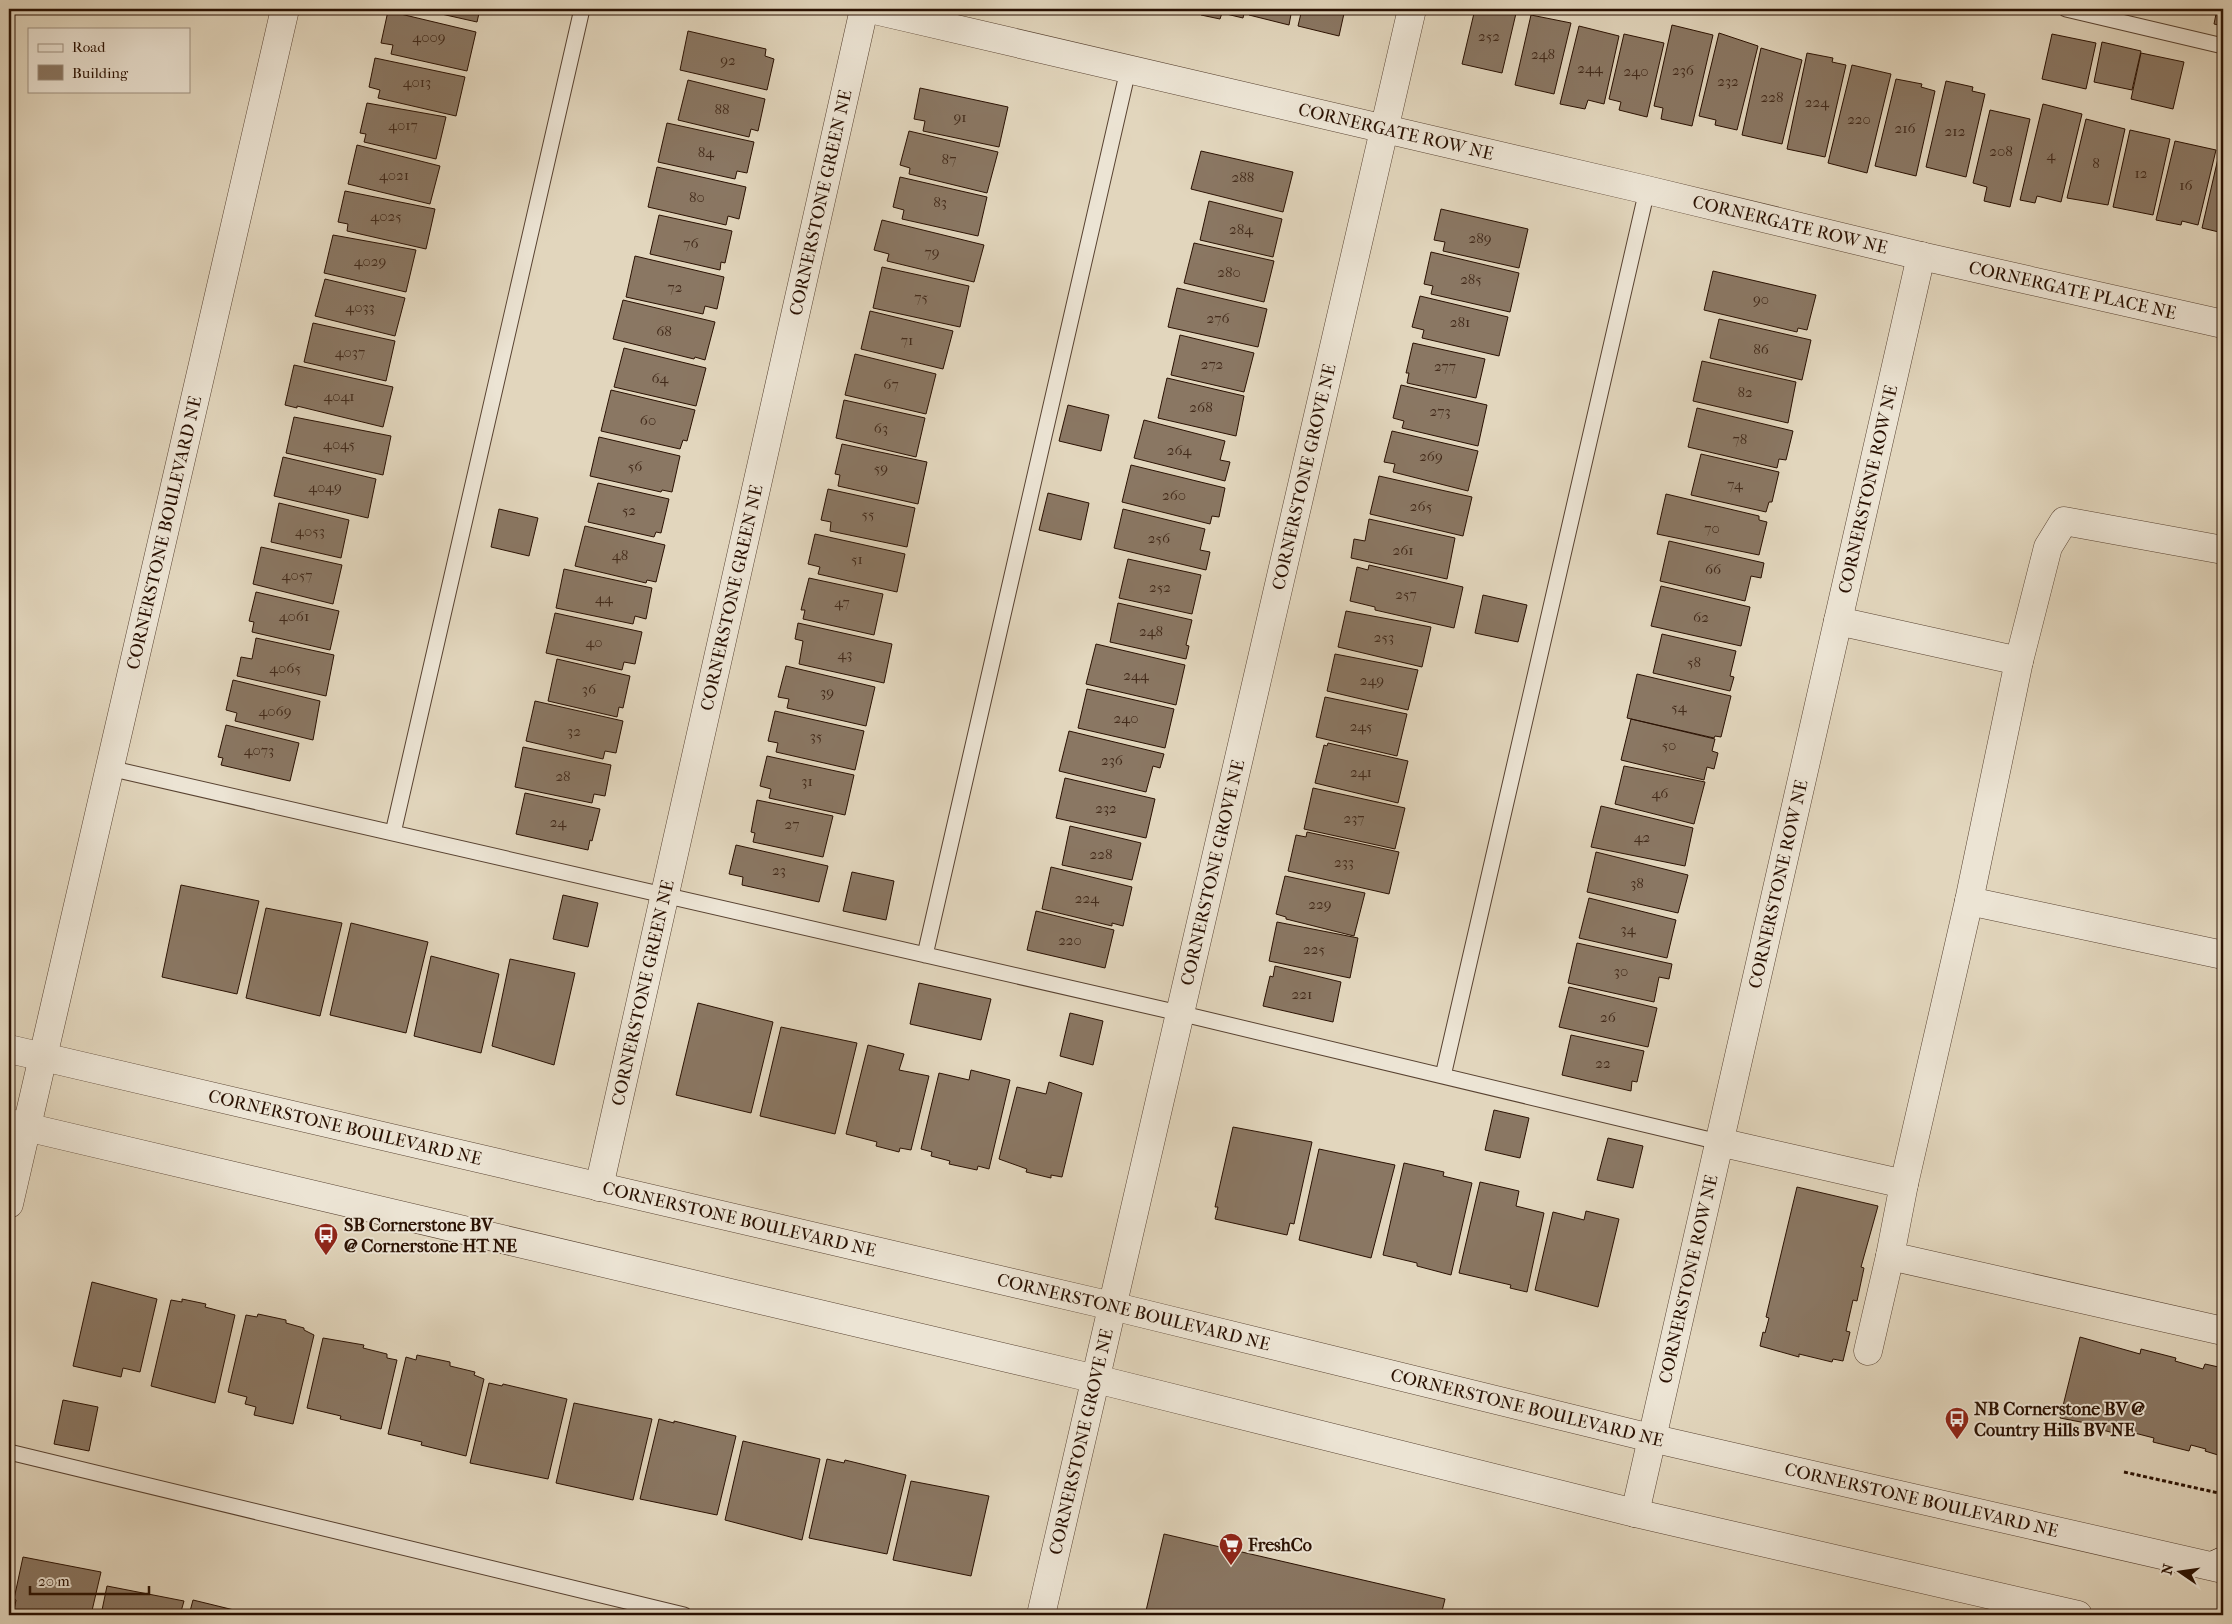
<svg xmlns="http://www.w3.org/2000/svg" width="2232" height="1624" font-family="'IM FELL French Canon',serif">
<rect width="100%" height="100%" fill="#e2d6bd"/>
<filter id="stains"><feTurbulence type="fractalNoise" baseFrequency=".004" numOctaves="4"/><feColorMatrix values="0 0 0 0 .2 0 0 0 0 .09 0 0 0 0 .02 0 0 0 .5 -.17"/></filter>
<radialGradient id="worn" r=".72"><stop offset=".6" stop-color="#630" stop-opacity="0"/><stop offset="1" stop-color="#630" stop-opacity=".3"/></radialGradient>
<path fill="#8a7763" stroke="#2a1102" d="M419 9H480L477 22Z
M1202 9H1245L1243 18 1222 13 1220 19 1201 15Z
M1250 9H1292L1289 25 1249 15Z
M1302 9H1345L1339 36 1298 26Z
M1475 9H1517L1502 73 1462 64Z
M2217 9H2223V26L2214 24Z
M388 11 476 32 467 71 391 54 393 45 381 43Z
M1531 15 1571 23 1554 94 1515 85Z
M1672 25 1713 35 1692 126 1661 119 1663 108 1654 106Z
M1579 26 1619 36 1604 104 1588 100 1585 109 1560 104Z
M688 31 766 49 765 56 774 59 767 90 680 70Z
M1719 33 1758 46 1737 130 1715 125 1716 120 1699 116Z
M1624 34 1664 43 1647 117 1619 110 1621 102 1609 99Z
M2052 34 2096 43 2086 89 2042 79Z
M2102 42 2141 51 2132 90 2094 82Z
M1761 48 1802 60 1782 144 1742 135Z
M1807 53 1833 58 1832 62 1846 65 1825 157 1787 149Z
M2141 53 2184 62 2173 109 2131 99Z
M375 58 465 77 456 116 378 98 380 90 369 87Z
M1852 65 1891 74 1867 173 1828 163Z
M1896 79 1922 84 1921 87 1935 91 1916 176 1875 166Z
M688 80 765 99 758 131 751 129 749 137 678 120Z
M1946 81 1973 87 1972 91 1985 94 1966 177 1926 167Z
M920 88 1008 107 999 147 923 131 925 121 914 119Z
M367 103 446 117 436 159 364 142 366 134 360 133Z
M2043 104 2082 114 2061 202 2037 196 2035 203 2020 200Z
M1990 110 2030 119 2010 207 1984 201 1987 187 1973 183Z
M2086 119 2125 129 2108 205 2067 198Z
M667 123 754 142 747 173 737 171 735 179 658 162Z
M2130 130 2170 139 2153 215 2113 207Z
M909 131 998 152 987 193 909 174 910 168 900 165Z
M2175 141 2216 150 2198 225 2182 221 2181 225 2156 220Z
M357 145 440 166 430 204 348 184Z
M1201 151 1293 172 1283 212 1191 189Z
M2219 154 2223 155V233L2202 228Z
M657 167 746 187 739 219 728 216 726 225 648 207Z
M900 177 987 197 978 236 902 219 904 210 893 207Z
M345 191 435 209 426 249 347 231 348 224 338 222Z
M1209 201 1282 219 1273 257 1200 240Z
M1441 209 1528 229 1519 268 1443 251 1445 242 1434 240Z
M659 215 732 231 725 263 721 262 720 270 650 254Z
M882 220 984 245 974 282 887 261 889 254 874 250Z
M333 235 416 250 406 292 324 273Z
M1194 243 1274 261 1264 302 1184 283Z
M1431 252 1519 273 1510 312 1431 294 1433 286 1424 284Z
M635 256 724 277 717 309 705 306 703 314 626 297Z
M882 267 969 286 960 327 873 308Z
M1713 271 1816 295 1807 330 1798 328 1797 332 1704 310Z
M325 279 405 298 395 336 315 316Z
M1177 288 1267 309 1258 347 1168 327Z
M1420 296 1508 317 1499 356 1422 338 1424 330 1412 327Z
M623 300 715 322 705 360 695 357 694 359 613 339Z
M870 311 953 331 943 369 861 349Z
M1719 319 1811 340 1802 380 1710 358Z
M313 323 395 341 386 381 304 362Z
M1180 335 1254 353 1244 392 1171 375Z
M1413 343 1485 359 1476 398 1407 383 1409 373H1406Z
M624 348 706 368 696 406 614 387Z
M855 354 936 374 926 414 845 395Z
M1702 361 1796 382 1788 423 1693 401Z
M294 365 393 387 383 427 297 406V408L285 405Z
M1167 378 1244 396 1236 436 1158 418Z
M1401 385 1487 405 1478 446 1402 428 1404 421 1393 418Z
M611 390 695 410 687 441 683 440 680 449 601 431Z
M844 400 925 418 916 457 836 438Z
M1068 405 1109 415 1101 451 1059 441Z
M1697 408 1793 431 1786 460 1779 459 1777 468 1688 447Z
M294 417 391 436 383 475 286 453Z
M1144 420 1225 441 1220 460 1230 462 1225 481 1134 458Z
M1392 431 1478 451 1468 491 1393 472 1395 464 1384 462Z
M599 437 680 456 672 492 662 490 661 492 590 476Z
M842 444 927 462 918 504 838 486 840 475 835 474Z
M1701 454 1779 472 1772 502H1769L1766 512 1691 495Z
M283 457 376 479 368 518 274 496Z
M1131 465 1225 488 1219 517 1212 516 1210 524 1122 502Z
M1379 476 1472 497 1463 536 1370 514Z
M598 483 669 499 661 533 656 532 654 537 588 522Z
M828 489 915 508 907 547 830 531 831 522 821 520Z
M1048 493 1089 503 1081 540 1039 530Z
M1666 494 1759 516V520L1767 522 1759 555 1657 534Z
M279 503 349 520 341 558 271 542Z
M499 509 538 518 529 556 491 547Z
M1123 509 1205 529 1200 550 1210 552 1206 570 1114 548Z
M1369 519 1455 538 1447 579 1351 558 1354 539 1365 541Z
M585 526 665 545 656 582 647 580 646 583 575 566Z
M815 534 905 554 897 592 818 574 820 567 808 564Z
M1669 541 1764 563 1761 578 1751 576 1745 601 1660 581Z
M261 547 342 565 333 604 253 584Z
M1128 559 1201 575 1192 614 1119 598Z
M1369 565 1463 587 1454 628 1375 610V607L1350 601 1357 567 1368 570Z
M564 569 652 588 646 619 635 616 633 624 556 608Z
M809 578 883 594 874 635 803 619 805 610H801Z
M1661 586 1750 607 1741 646 1651 626Z
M256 592 339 611 330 650 252 632 254 622 249 621Z
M1483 595 1527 605 1518 642 1475 633Z
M1118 603 1192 620 1186 645 1189 646 1186 659 1110 642Z
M1346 611 1431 627 1422 667 1338 647Z
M555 613 642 632 635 664 624 662 622 670 546 653Z
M798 623 892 644 884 683 799 664 803 641 795 639Z
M1662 634 1736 651 1730 676 1734 677 1730 691 1653 673Z
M256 638 334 655 326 696 237 676 241 657 252 659Z
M1096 644 1185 665 1176 705 1086 684Z
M1335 654 1418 670 1408 710 1327 691Z
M557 659 630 676 623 708 619 707 617 717 548 701Z
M786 666 875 687 866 726 787 708 789 699 778 697Z
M1637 674 1731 696 1721 737 1715 736 1714 738 1627 718Z
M233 680 320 701 313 740 235 721 237 713 226 710Z
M1087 689 1174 709 1165 748 1078 728Z
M1325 697 1407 714 1397 756 1316 737Z
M535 701 623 721 616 753 605 751 603 759 526 741Z
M775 711 864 731 855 770 776 752 778 743 768 741Z
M1631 719 1715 739 1712 751 1718 753 1714 769 1707 767 1704 780 1621 760Z
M226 725 299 743 290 781 221 765 223 758 218 757Z
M1069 731 1164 754 1160 768 1153 766 1146 792 1059 771Z
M1328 743 1408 761 1398 803 1315 783 1324 745 1327 746Z
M523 747 611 765 605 796 594 794 592 803 515 787Z
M767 756 854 775 845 815 769 798 771 789 760 786Z
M1624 766 1705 782 1694 824 1615 804Z
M1065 778 1155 799 1146 838 1056 818Z
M1313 788 1405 808 1395 849 1304 829Z
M525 793 600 809 592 841 590 840 588 850 516 834Z
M757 800 833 816 823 857 753 842 755 833 751 832Z
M1601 806 1693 828 1685 866 1591 847Z
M1070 826 1141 843 1132 880 1062 865Z
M1307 832 1399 852 1389 894 1288 871 1296 835 1306 837Z
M736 845 828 866 819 902 742 885 743 877 729 874Z
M1596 852 1688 875 1678 913 1587 892Z
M1051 867 1132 887 1123 926 1112 923V926L1042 909Z
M852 872 894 881 886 920 843 911Z
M1285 876 1365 893 1354 936 1286 919V917L1276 914Z
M181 885 259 901 237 994 162 977Z
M563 895 598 903 588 947 553 939Z
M1589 898 1676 920 1667 958 1579 938Z
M266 908 342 923 320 1016 246 998Z
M1036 911 1114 930 1105 968 1027 950Z
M1277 922 1358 938 1350 978 1269 961Z
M351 923 428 942 406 1033 330 1015Z
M1577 943 1672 964 1669 979 1659 977 1654 1002 1568 983Z
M431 956 499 974 481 1053 414 1036Z
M510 959 575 973 554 1065 492 1046Z
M1275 966 1341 982 1333 1022 1263 1006 1270 976 1273 977Z
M919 983 991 999 981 1040 910 1024Z
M1569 987 1657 1008 1648 1047 1559 1027Z
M698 1003 773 1022 751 1113 676 1095Z
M1070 1013 1103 1021 1093 1065 1060 1056Z
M781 1027 857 1043 835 1134 760 1116Z
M1571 1035 1644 1051 1637 1082 1632 1081 1631 1091 1562 1075Z
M868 1045 904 1054 899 1070 929 1076 911 1150 900 1148 899 1152 876 1146 877 1142 846 1134Z
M971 1070 1010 1080 989 1169 978 1166 977 1170 949 1164 950 1161 931 1156 932 1152 921 1149 939 1073 969 1080Z
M1049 1082 1082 1093 1062 1177 1051 1175V1178L1026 1172 1027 1169 999 1159 1017 1087 1046 1094Z
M1494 1110 1529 1118 1520 1158 1485 1150Z
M1233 1127 1312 1142 1294 1224 1290 1223 1287 1235 1215 1219 1218 1207H1215Z
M1608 1138 1643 1146 1633 1188 1597 1180Z
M1319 1149 1395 1165 1371 1258 1299 1240Z
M1404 1163 1444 1172 1443 1176 1472 1183 1451 1275 1417 1266V1263L1383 1255Z
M1480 1182 1519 1191 1516 1206 1544 1213 1527 1292 1510 1288 1511 1285 1459 1273Z
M1797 1187 1878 1206 1861 1267 1864 1268 1857 1301 1853 1300 1846 1331 1850 1332 1843 1361 1833 1359 1832 1362 1799 1354V1357L1760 1346 1763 1332 1765 1333 1769 1318 1766 1317Z
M1586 1211 1619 1219 1598 1307 1535 1290 1553 1212 1584 1220Z
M92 1282 157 1299 140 1372 123 1368 121 1377 73 1366Z
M182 1299 206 1304 205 1307 235 1315 215 1403 151 1386 171 1300 182 1302Z
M258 1314 286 1320V1323L304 1328V1330L314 1335 293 1424 254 1415 256 1407 245 1404 247 1397 228 1392 246 1315 257 1317Z
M2080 1337 2140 1354 2141 1349 2176 1358 2175 1361 2203 1369 2205 1364 2223 1368V1434L2218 1455 2205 1451 2206 1449 2191 1445 2189 1451 2153 1442 2154 1438 2115 1428 2114 1433 2091 1427V1424L2060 1418Z
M323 1338 364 1345 363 1348 387 1354V1358L397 1360 381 1429 340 1419 341 1416 307 1408Z
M417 1355 450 1362V1366L475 1372 474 1375 484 1379 466 1456 421 1445 422 1442 388 1434 406 1357 416 1360Z
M489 1383 502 1386 503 1384 567 1399 548 1479 470 1463Z
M63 1400 98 1407 89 1451 54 1444Z
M574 1403 652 1419 633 1500 556 1483Z
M659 1419 674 1423V1421L736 1436 717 1515 640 1499Z
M743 1441 820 1459 802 1540 725 1520Z
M827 1459 844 1463 845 1460 906 1475 887 1554 809 1538Z
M911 1481 989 1496 971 1576 893 1560Z
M1164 1534 1445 1599 1441 1615H1145Z
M23 1557 101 1572 91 1615H13L16 1600 14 1599Z
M107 1586 184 1601 180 1615H101Z
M193 1600 234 1610 233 1612 248 1615H189Z"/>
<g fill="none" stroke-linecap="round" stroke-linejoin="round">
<defs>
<path id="service" d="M2066 9 2223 46
M109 768 1179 1013 1719 1142
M393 833 582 9
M925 955 1128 70
M1443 1076 1647 190
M9 1452 684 1615"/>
<g id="minor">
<path id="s1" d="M870 9 1647 190 1921 256 2223 324"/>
<path d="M2223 550 2064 521 2048 547 2019 661 1969 901 1904 1184 1890 1256 2223 1331"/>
<path d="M1838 621 2019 661"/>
<path d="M1969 901 2223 955"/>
<path d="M1719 1142 1904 1184"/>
<path id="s2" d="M599 1187 864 9"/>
<path d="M1868 1351 1890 1256"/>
<path id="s3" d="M1635 1513 1921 256"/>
<path id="s4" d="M1041 1615 1412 9"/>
</g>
<g id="tertiary">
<path id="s5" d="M9 1049 1112 1306 1651 1438 2223 1569"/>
<path d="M9 1123 1096 1379 1635 1513 2078 1615"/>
<path id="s6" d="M9 1204 285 9"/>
</g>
<path id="secondary" d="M2212 1566 2223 1561"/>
</defs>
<use href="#service" stroke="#584231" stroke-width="17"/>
<use href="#minor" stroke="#584231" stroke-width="29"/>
<use href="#tertiary" stroke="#584231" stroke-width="29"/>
<use href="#secondary" stroke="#2a1102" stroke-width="29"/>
<path stroke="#2a1102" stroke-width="3" stroke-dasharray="4 2.5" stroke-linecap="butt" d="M2124 1472 2223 1494"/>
<use href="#service" stroke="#ece4d4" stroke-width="15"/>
<use href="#minor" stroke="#ece4d4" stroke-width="28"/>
<use href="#tertiary" stroke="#ece4d4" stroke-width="28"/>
<use href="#secondary" stroke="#ece4d4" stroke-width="28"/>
</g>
<defs>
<symbol id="bus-pin" viewBox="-11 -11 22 30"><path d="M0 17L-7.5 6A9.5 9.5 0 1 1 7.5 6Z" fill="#8f2418" stroke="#ece4d4"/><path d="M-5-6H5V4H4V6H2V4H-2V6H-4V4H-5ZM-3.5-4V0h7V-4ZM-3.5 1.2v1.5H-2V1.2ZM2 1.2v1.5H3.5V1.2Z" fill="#fff"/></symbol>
<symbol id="supermarket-pin" viewBox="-11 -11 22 30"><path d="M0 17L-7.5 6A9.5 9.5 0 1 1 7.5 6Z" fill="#8f2418" stroke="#ece4d4"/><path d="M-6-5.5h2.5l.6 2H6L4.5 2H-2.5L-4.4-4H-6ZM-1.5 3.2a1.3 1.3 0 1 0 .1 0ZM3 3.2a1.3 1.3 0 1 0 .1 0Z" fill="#fff"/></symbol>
</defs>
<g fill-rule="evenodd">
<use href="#bus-pin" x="312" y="1221" width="28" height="38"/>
<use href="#bus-pin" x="1943" y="1405" width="28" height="38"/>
<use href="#supermarket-pin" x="1217" y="1531" width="28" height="38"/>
</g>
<g text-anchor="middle" stroke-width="4" stroke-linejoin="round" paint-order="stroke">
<g font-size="15" fill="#422a1a">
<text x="1489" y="41">252</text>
<text x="429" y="42">4009</text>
<text x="1543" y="59">248</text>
<text x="728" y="65">92</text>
<text x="1590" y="73">244</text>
<text x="1683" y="75">236</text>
<text x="1636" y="76">240</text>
<text x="1728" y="86">232</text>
<text x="417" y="87">4013</text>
<text x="1772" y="102">228</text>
<text x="1817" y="107">224</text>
<text x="722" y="114">88</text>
<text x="960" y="122">91</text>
<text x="1859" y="124">220</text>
<text x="403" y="130">4017</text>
<text x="1905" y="133">216</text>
<text x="1955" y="136">212</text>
<text x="2001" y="156">208</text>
<text x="706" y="157">84</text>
<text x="2051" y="160">4</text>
<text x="949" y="164">87</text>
<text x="2096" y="168">8</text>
<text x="2141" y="178">12</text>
<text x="394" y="180">4021</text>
<text x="1243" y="182">288</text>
<text x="2186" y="190">16</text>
<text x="697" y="202">80</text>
<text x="940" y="207">83</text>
<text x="386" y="221">4025</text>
<text x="1241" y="234">284</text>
<text x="1480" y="243">289</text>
<text x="691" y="248">76</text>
<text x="932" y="257">79</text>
<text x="370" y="266">4029</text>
<text x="1229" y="277">280</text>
<text x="1471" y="284">285</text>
<text x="675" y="292">72</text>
<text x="921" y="302">75</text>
<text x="1761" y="304">90</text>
<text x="360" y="312">4033</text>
<text x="1218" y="323">276</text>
<text x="1460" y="327">281</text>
<text x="664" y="336">68</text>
<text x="907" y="345">71</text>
<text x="1761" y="354">86</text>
<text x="350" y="357">4037</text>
<text x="1212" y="369">272</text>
<text x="1445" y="371">277</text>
<text x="660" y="383">64</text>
<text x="891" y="389">67</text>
<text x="1745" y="397">82</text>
<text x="339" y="401">4041</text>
<text x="1201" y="412">268</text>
<text x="1440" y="416">273</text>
<text x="648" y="425">60</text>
<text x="881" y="433">63</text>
<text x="1740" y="444">78</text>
<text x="339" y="449">4045</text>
<text x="1179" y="455">264</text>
<text x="1431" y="461">269</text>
<text x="635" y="471">56</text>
<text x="881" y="473">59</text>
<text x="1735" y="489">74</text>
<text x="325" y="492">4049</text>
<text x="1174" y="500">260</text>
<text x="1421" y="511">265</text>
<text x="629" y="515">52</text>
<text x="868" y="519">55</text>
<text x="1712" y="533">70</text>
<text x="310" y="536">4053</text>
<text x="1159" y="543">256</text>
<text x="1403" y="555">261</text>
<text x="620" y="560">48</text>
<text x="857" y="564">51</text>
<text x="1713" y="574">66</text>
<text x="297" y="580">4057</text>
<text x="1160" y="592">252</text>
<text x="1406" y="599">257</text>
<text x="604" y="603">44</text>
<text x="842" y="607">47</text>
<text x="294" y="621">4061</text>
<text x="1701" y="622">62</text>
<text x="1151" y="636">248</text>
<text x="1384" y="642">253</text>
<text x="594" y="647">40</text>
<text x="845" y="659">43</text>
<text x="1694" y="667">58</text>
<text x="285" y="673">4065</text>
<text x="1136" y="680">244</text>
<text x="1372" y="685">249</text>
<text x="589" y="694">36</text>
<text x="827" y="697">39</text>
<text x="1679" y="712">54</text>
<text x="275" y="716">4069</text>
<text x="1126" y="723">240</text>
<text x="1361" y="731">245</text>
<text x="574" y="736">32</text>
<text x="816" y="741">35</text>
<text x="1669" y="750">50</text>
<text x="259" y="755">4073</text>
<text x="1112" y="765">236</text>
<text x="1361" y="777">241</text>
<text x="563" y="781">28</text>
<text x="807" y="786">31</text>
<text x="1660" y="798">46</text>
<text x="1106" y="813">232</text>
<text x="1354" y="823">237</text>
<text x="558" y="827">24</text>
<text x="792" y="829">27</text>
<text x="1642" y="842">42</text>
<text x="1101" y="859">228</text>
<text x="1344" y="867">233</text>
<text x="779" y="875">23</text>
<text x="1637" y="888">38</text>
<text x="1087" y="903">224</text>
<text x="1320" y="909">229</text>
<text x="1628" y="934">34</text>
<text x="1070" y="945">220</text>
<text x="1314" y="954">225</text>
<text x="1621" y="976">30</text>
<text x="1302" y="999">221</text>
<text x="1608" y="1022">26</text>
<text x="1603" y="1068">22</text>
</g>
<g font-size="18" fill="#2a1102" stroke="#ece4d4">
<text dy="6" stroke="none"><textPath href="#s1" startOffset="540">CORNERGATE ROW NE</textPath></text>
<text dy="6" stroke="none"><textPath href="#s2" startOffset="1009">CORNERSTONE GREEN NE</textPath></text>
<text dy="6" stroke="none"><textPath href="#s1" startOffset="945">CORNERGATE ROW NE</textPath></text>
<text dy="6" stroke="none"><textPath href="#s1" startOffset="1235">CORNERGATE PLACE NE</textPath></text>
<text dy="6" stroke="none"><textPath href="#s4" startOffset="1168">CORNERSTONE GROVE NE</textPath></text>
<text dy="6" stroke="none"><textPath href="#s3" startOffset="1050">CORNERSTONE ROW NE</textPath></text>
<text dy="6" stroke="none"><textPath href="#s6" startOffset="689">CORNERSTONE BOULEVARD NE</textPath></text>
<text dy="6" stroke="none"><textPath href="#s2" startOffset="604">CORNERSTONE GREEN NE</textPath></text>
<text dy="6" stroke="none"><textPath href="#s4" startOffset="762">CORNERSTONE GROVE NE</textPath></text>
<text dy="6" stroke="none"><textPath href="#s3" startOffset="645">CORNERSTONE ROW NE</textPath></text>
<text dy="6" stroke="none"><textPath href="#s2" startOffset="199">CORNERSTONE GREEN NE</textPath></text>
<text dy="6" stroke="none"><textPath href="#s5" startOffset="345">CORNERSTONE BOULEVARD NE</textPath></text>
<text dy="6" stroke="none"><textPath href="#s5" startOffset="750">CORNERSTONE BOULEVARD NE</textPath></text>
<text dy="6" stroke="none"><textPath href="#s3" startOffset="240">CORNERSTONE ROW NE</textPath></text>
<text dy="6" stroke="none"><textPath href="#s5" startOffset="1155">CORNERSTONE BOULEVARD NE</textPath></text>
<text dy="6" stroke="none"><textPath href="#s5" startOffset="1560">CORNERSTONE BOULEVARD NE</textPath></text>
<text dy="6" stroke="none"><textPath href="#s4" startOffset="178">CORNERSTONE GROVE NE</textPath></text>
<text dy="6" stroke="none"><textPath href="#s5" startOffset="1965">CORNERSTONE BOULEVARD NE</textPath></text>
</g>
<g font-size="18" font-weight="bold" fill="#2a1102" stroke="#ece4d4" text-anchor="start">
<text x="344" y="1231">SB Cornerstone BV<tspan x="344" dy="21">@ Cornerstone HT NE</tspan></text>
<text x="1974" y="1415">NB Cornerstone BV @<tspan x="1974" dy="21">Country Hills BV NE</tspan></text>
<text x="1248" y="1551">FreshCo</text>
</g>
</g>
<rect width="2232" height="1624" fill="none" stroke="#e2d6bd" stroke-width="30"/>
<rect x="10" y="10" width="2212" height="1604" fill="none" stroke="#2a1102" stroke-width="2.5"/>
<rect x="15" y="15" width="2202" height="1594" fill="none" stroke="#2a1102"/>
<rect x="28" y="28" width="162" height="65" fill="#ece4d4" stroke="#9e9080"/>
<rect x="38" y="44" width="25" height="8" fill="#ece4d4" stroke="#9e9080"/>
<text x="72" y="52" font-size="15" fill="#2a1102">Road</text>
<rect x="38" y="65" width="25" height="15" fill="#8a7763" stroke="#9e9080"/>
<text x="72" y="78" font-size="15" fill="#2a1102">Building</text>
<g transform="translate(2180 1572) rotate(283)" stroke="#ece4d4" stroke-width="4" paint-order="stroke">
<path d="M0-4L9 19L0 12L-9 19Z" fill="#2a1102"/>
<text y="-8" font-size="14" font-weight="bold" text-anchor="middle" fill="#2a1102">N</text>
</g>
<path d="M30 1586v8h119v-8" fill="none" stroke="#2a1102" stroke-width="2.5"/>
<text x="38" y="1586" font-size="15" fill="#2a1102" stroke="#ece4d4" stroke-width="4" paint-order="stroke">20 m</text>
<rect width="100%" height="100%" filter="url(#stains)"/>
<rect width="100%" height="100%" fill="url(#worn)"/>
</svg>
